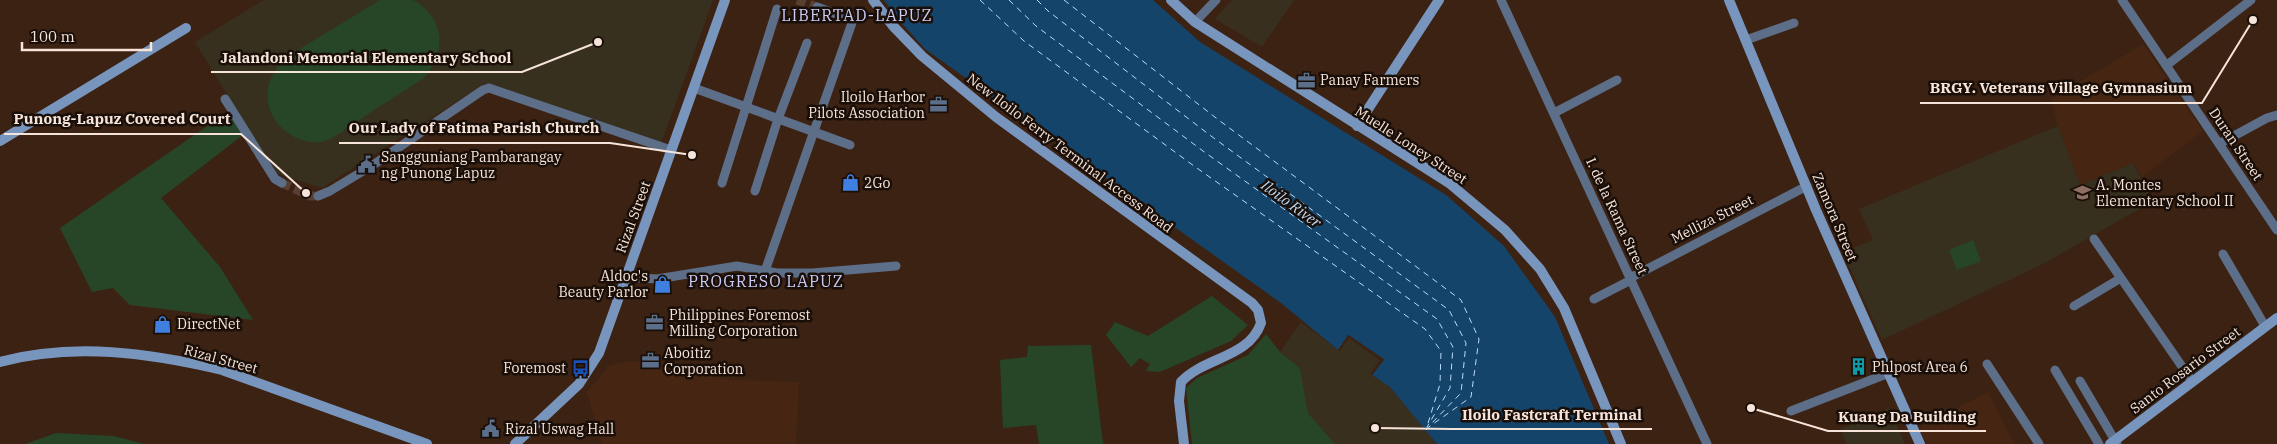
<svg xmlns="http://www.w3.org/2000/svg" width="2277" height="444" font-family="'IBM Plex Serif',serif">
<rect width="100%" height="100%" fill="#3c2213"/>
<path fill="#462613" d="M2143 44 2203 131 2142 177 2133 163 2080 185 2058 126 2051 99Z
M632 361 731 380 799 382 796 444H602L587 392 610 365Z
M1988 392 2014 444H1926L1919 428Z"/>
<path fill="#392f1f" d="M1232 0H1294L1262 47 1215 19Z
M1301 322 1338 350 1348 335 1384 359 1372 375 1390 387 1437 444H1335L1308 413 1300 368 1280 352Z"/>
<path fill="#37301f" d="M264 0H713L661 144 484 84 322 188 275 173 195 42Z
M2058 126 2080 185 2133 163 2153 201 2045 263 1882 340 1843 252 1873 240 1859 209Z
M1889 408 1905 444H1846L1841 429Z"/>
<path fill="#274628" d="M380 0C390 0 402 0 412 0 419 2 426 9 430 14 446 36 440 59 424 78 400 93 376 109 353 124 345 129 336 137 327 140 304 149 275 129 269 107 264 89 272 71 285 58Z
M229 111 243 135 161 198 220 267 253 320 130 305 113 288 92 292 60 228Z
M1973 240 1981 261 1957 270 1949 250Z
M1212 296 1248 325 1231 341 1160 372 1146 371 1150 364 1140 358 1131 367 1106 335 1115 322 1148 336Z
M1266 334 1280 352 1300 368 1308 413 1335 444H1192L1186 388 1197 378 1248 355Z
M1091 345 1103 444H1039L1036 425 1003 428 1000 360 1027 357 1028 346Z
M56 433 114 436 144 444H25Z"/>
<path fill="#14446a" d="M884 0H1153L1200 42 1446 195 1504 246 1555 317 1609 444H1437L1390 387 1372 375 1384 360 1349 335 1338 350 1281 303 925 49 897 18Z"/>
<path fill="#3c2213" d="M1348 335 1384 359 1372 375 1370 374 1380 360 1349 338 1340 351 1338 350Z"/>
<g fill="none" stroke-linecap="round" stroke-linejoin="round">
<path stroke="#bbdbf9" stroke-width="1" stroke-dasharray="6 5" stroke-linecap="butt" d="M980 0 1024 41 1194 166 1425 329 1441 351 1440 384 1426 430
M1009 0 1036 26 1203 151 1437 319 1453 347 1450 388 1427 427
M1037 0 1048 11 1211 136 1449 310 1466 343 1461 393 1429 426
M1064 0 1220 121 1461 300 1479 339 1471 397 1426 429"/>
<path stroke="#583f31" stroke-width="9" stroke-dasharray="9 4.5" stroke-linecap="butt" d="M797 0 817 7
M282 183 310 196H318"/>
<path stroke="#5c6e88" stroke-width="9" d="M1501 0 1707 444
M2122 0 2277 230
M1195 22 1216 0
M1746 40 1794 23
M2167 65 2251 0
M694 88 850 145
M225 99 275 179 282 183
M1554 113 1617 80
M2219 144 2267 118 2277 115
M722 183 777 9
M755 191 778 119 807 43
M318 196 330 191 373 165 483 90 489 88 671 150
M2094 239 2192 381
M2223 254 2265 326
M765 271 853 20 817 7
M626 277 657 279 737 266 777 273H812L896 266
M1630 278 1807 186
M1594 299 1631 280
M2074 306 2121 278
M1987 364 2039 444
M2055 370 2099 444
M2080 381 2117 444
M1791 411 1889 373"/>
<path stroke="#7895be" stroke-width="10" d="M873 0 893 26 922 56 996 117 1252 303 1258 310 1261 323C1249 358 1204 357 1181 382L1179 401 1184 444
M1171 0 1195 22 1449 183 1505 230 1540 269 1564 308 1621 444
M1729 0 1816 210 1920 444
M1357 126 1439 0
M0 141 186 28
M0 362C73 342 150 353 222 370L427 444
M515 444 579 384 599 353 725 0
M2110 444 2277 318"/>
</g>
<defs>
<symbol id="office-bare" viewBox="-9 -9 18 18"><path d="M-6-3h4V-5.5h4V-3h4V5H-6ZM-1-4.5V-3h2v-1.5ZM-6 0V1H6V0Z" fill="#5c6f8a" stroke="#1a0f08" stroke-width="2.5" paint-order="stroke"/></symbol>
<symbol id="civic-bare" viewBox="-9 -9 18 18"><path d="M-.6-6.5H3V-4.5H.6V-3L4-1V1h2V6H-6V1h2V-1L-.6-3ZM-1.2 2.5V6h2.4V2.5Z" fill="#5c6f8a" stroke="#1a0f08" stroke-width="2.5" paint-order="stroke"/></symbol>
<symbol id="shop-bare" viewBox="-9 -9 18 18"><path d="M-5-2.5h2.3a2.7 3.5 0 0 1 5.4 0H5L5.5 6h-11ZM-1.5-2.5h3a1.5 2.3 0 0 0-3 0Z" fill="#3f7fe0" stroke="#1a0f08" stroke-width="2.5" paint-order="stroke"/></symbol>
<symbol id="school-bare" viewBox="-9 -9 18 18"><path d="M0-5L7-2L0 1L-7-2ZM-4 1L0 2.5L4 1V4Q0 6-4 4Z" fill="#8d6e63" stroke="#1a0f08" stroke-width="2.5" paint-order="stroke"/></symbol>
<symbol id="building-bare" viewBox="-9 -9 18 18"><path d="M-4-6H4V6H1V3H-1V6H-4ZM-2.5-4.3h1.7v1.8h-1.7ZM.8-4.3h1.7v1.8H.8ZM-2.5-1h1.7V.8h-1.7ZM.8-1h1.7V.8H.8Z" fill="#0f9aa8" stroke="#1a0f08" stroke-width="2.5" paint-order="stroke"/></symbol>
<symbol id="bus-bare" viewBox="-9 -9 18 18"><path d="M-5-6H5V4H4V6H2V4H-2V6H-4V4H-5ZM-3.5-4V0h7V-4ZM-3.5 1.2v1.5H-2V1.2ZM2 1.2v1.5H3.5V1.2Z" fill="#1a4fb4" stroke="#1a0f08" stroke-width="2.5" paint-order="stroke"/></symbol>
</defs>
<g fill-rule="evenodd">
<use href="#office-bare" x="1294" y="68" width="25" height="25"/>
<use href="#office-bare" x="926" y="92" width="25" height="25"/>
<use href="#civic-bare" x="354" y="152" width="25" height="25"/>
<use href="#shop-bare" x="838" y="170" width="25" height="25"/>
<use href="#school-bare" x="2070" y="180" width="25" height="25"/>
<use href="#shop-bare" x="650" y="272" width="25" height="25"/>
<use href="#office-bare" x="642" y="310" width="25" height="25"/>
<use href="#shop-bare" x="150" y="312" width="25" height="25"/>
<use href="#office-bare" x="638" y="348" width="25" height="25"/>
<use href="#building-bare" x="1846" y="354" width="25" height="25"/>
<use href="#bus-bare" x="568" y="356" width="25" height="25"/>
<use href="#civic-bare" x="478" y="416" width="25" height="25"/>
</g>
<g text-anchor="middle" stroke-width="5" stroke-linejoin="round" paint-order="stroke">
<g font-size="14" fill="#f6e4db" stroke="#1a0f08" text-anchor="start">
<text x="1320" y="85">Panay Farmers</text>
<text x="925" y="102" text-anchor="end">Iloilo Harbor<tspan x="925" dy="16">Pilots Association</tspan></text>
<text x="381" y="162">Sangguniang Pambarangay<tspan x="381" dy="16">ng Punong Lapuz</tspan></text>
<text x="864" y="188">2Go</text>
<text x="2096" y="190">A. Montes<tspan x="2096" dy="16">Elementary School II</tspan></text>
<text x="648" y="281" text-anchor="end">Aldoc's<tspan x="648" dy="16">Beauty Parlor</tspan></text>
<text x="669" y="320">Philippines Foremost<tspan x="669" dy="16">Milling Corporation</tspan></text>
<text x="177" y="329">DirectNet</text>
<text x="664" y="358">Aboitiz<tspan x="664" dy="16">Corporation</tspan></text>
<text x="1872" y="372">Phlpost Area 6</text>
<text x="566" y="373" text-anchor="end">Foremost</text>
<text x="505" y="434">Rizal Uswag Hall</text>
</g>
<g font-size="14" fill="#f6e4db" stroke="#1a0f08">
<text transform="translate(2236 144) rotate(56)" y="5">Duran Street</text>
<text transform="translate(1411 145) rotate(33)" y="5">Muelle Loney Street</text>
<text transform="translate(1070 153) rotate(37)" y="5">New Iloilo Ferry Terminal Access Road</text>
<text transform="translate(1617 216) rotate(65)" y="5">I. de la Rama Street</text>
<text transform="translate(633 217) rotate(-70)" y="5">Rizal Street</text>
<text transform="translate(1835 217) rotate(67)" y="5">Zamora Street</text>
<text transform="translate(1712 219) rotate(-27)" y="5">Melliza Street</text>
<text transform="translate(221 359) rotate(15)" y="5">Rizal Street</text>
<text transform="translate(2185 370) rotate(-37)" y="5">Santo Rosario Street</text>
</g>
<g font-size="15" font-style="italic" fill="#bbdbf9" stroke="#1a0f08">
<text transform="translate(1291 204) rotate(36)" y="5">Iloilo River</text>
</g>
<g font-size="16" letter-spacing="1" fill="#cbcbf6" stroke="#1a0f08">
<text x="857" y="21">LIBERTAD-LAPUZ</text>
<text x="766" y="287">PROGRESO LAPUZ</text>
</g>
</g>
<path fill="none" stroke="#f6e4db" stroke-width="2" d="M598 42L522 72H211M2253 20L2202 103H1920M306 193L241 134H4M692 155L610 143H339M1375 428L1452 429H1652M1751 408L1828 431H1986"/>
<g fill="#f6e4db" stroke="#1a0f08" stroke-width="2">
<circle cx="598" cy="42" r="5"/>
<circle cx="2253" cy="20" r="5"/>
<circle cx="306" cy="193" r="5"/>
<circle cx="692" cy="155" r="5"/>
<circle cx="1375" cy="428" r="5"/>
<circle cx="1751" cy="408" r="5"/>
</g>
<g font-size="15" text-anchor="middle" font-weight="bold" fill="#f6e4db" stroke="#1a0f08" stroke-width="5" stroke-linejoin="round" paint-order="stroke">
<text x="366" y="63">Jalandoni Memorial Elementary School</text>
<text x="2061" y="93">BRGY. Veterans Village Gymnasium</text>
<text x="122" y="124">Punong-Lapuz Covered Court</text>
<text x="474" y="133">Our Lady of Fatima Parish Church</text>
<text x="1552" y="420">Iloilo Fastcraft Terminal</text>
<text x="1907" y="422">Kuang Da Building</text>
</g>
<path d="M22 42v8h129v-8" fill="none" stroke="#f6e4db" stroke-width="2.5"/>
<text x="30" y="42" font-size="15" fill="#f6e4db" stroke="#1a0f08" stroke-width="4" paint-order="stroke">100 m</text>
</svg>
